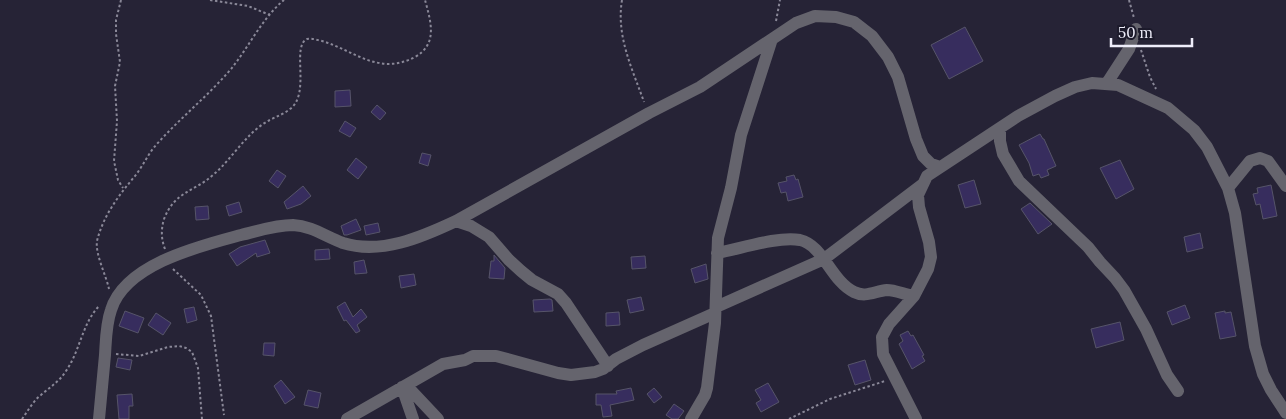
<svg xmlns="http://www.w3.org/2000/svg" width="1286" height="419" font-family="Lora,serif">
<rect width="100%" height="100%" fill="#262336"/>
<path fill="#372d5e" stroke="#565469" d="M965 27 983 61 949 79 931 45Z
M350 90 351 106 335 107V91Z
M377 105 386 113 380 120 371 112Z
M345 121 356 128 350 137 339 131Z
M1040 134 1043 139H1044L1056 166 1047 170 1049 175 1041 178 1039 174 1033 176 1029 163 1019 145Z
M422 153 431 155 428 166 419 163Z
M356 158 367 167 358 179 347 170Z
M1120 160 1134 189 1116 199 1100 168Z
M277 170 286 176 278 188 269 181Z
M794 175 796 180 798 179 803 197 788 201 786 192 781 193 778 183 787 181 786 177Z
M974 180 981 204 965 208 958 185Z
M1271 185 1277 216 1263 219 1260 204 1256 205 1253 194 1258 193 1257 188Z
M303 186 311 196 301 204 287 209 284 202Z
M239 202 242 212 229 216 226 206Z
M1030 203 1052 224 1038 234 1021 209Z
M208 206 209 219 196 220 195 207Z
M356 219 361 230 347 235H344L341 226Z
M378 223 380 232 366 235 364 226Z
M1200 233 1203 248 1187 252 1184 237Z
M265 240 270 253 257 257 256 253 237 266 229 254 240 247Z
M329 249 330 259 315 260V250Z
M494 255 505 268 504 279 489 278 491 261H494Z
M645 256 646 268 632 269 631 257Z
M364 260 367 273 355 274 354 262Z
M706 264 708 279 695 283 691 269Z
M414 274 416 285 401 288 399 276Z
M641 297 644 310 630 313 627 300Z
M550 299 552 300 553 311 534 312 533 300Z
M345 302 353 317 361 309 367 317 357 325 360 331 356 333 346 320 344 321 337 307Z
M1185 305 1190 318 1172 325 1167 312Z
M194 307 197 320 187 323 184 309Z
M125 311 144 318 138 333 119 326Z
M1225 311V313L1231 312 1236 336 1220 339 1215 313Z
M619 312 620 325 606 326V313Z
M156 313 171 323 163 335 148 325Z
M1120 322 1124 340 1096 348 1091 329Z
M908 331 911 336 913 335 924 355 922 356 925 361 912 369 899 344 903 341 900 335Z
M264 343H275L274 356 263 355Z
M118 358 132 360 130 370 116 367Z
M865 360 871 380 855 385 848 365Z
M281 380 295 397 285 404 274 386Z
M768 383 779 402 761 412 756 403 761 400 755 390Z
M631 388 634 400 610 405 612 416 603 417 601 405H596V394H617L616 391Z
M654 388 662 397 654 403 647 394Z
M308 390 321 393 318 408 304 405Z
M132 394 133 406H129V419H119L117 395Z
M674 404 684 411 678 419H672L666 415Z"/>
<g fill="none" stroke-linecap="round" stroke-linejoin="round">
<path stroke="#8a8898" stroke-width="2" stroke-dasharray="2.5 2.5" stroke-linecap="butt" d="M121 0 116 20V34L120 62 115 86 117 121 114 161 118 180 123 188
M210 0 248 6 270 15
M622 0C616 36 632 68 644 102
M1129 0 1134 18
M776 21 780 0
M1141 50 1150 77 1156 89
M165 249C161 239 161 229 164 219 175 191 194 192 213 175 227 163 237 148 249 136 255 130 263 123 270 120 277 116 284 114 290 109 311 94 291 46 307 39 312 38 317 40 322 41 355 51 379 76 415 57 438 44 431 22 425 0
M173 269 201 295 211 316 224 415
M109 289C106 275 95 254 97 241 103 216 119 195 135 176 143 166 148 154 156 145 180 118 208 96 231 69 249 47 262 18 284 0
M116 354 139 356 168 347 179 346 186 348 192 352 198 368 202 419
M22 419C28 411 33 401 41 395 50 387 59 382 66 371 80 351 82 324 99 306
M789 419 830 399 885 381"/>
<path stroke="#65646d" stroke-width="12" d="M1107 83 1129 49 1136 29
M1000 128V141L1003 154 1019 181 1088 247 1100 262 1115 278 1124 290 1146 329 1167 375 1178 391
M1228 188 1250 161 1260 158 1268 161 1286 186
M456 221 471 226 489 237 509 260 521 271 532 280 558 294 566 303 608 366
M717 253C740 249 777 236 800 240 823 245 831 281 854 292 866 298 875 291 887 290 896 290 905 295 914 296
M716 307 824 259 923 184
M406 385 438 419
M402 387 413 419
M99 419C101 398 103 376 105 355 106 339 106 324 111 310 125 264 200 246 241 235 258 231 275 225 293 225 312 226 326 237 343 243 381 255 422 237 456 221L649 113 700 87 796 23 815 16 836 17 854 22 872 36 888 57 898 77 916 139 923 156 931 164 940 167
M347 419 443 364 465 360 473 356H496L558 373 571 375 595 372 603 369 616 359 643 345 715 313
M691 419 705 395 707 388 715 323 718 238 731 188 741 135 772 39
M916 419 883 354 882 337 889 324 914 296 928 269 931 257 929 242 919 207 918 195 927 176 1018 116 1055 96 1075 87 1092 83 1118 85 1168 108 1194 130 1207 147 1228 188 1235 213 1255 346 1263 374 1271 390 1286 413"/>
</g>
<path d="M1111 38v8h81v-8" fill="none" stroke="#eeedfa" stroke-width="2.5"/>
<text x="1118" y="38" font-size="15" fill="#eeedfa" stroke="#1c1a2b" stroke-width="4" paint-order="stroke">50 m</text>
</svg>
